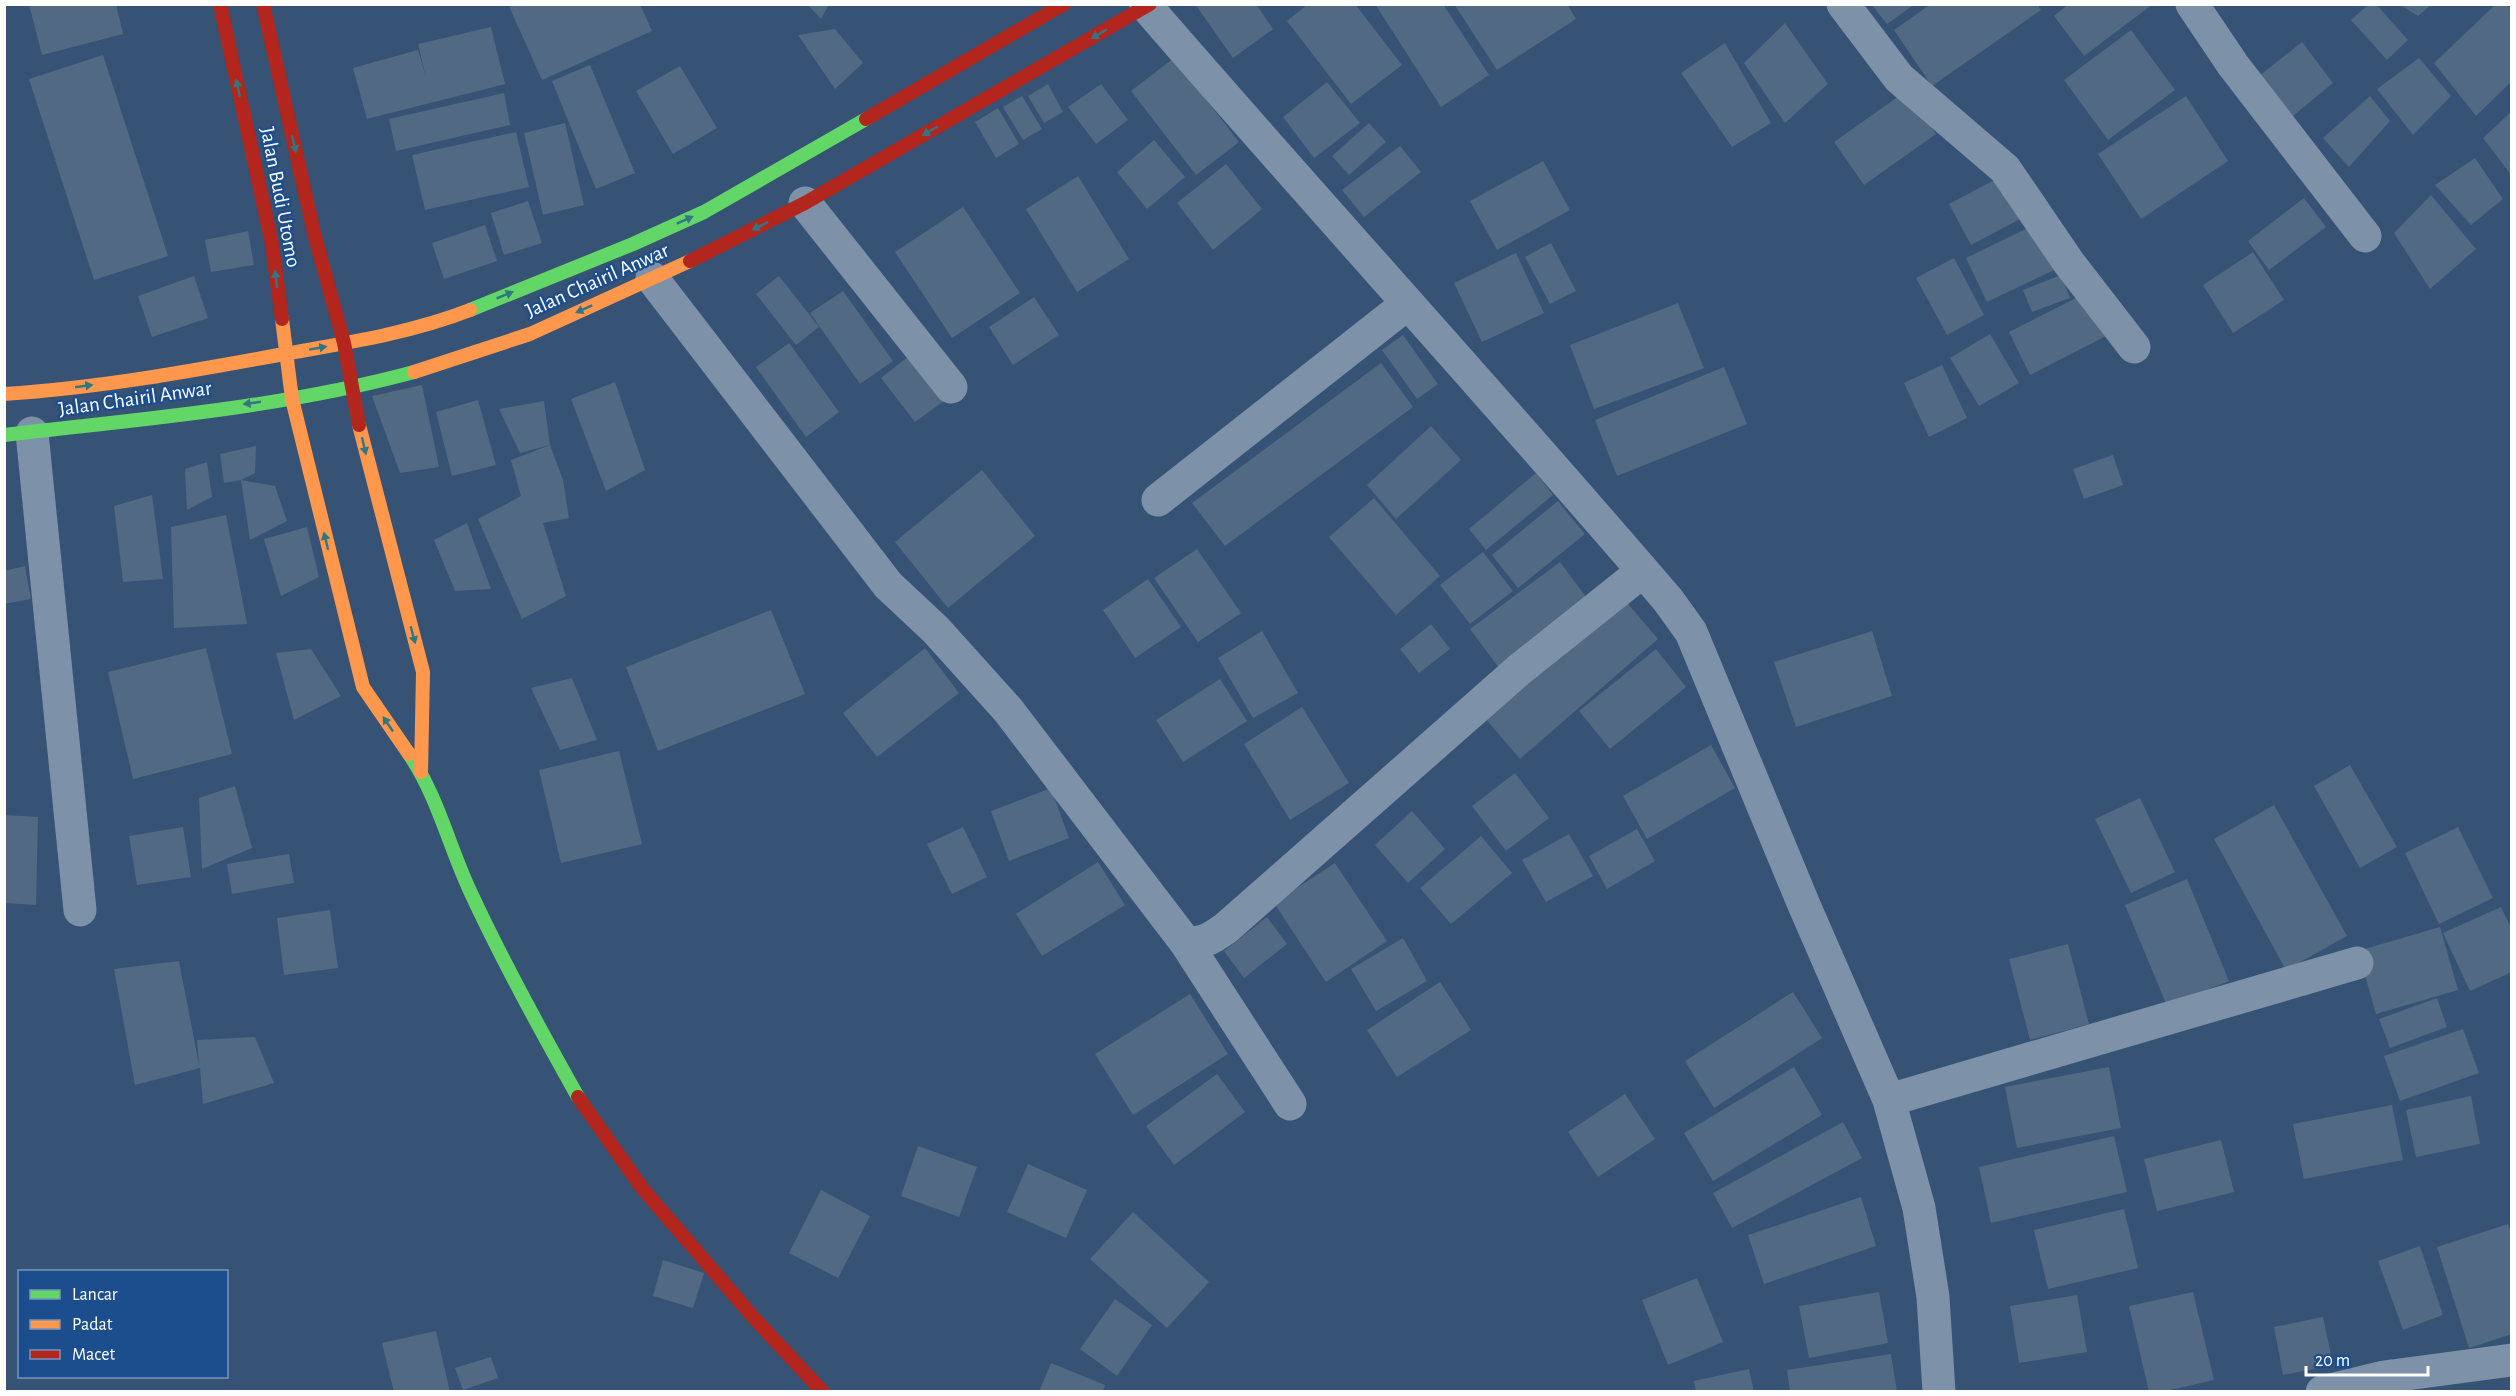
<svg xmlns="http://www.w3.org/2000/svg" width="2516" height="1396" font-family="'Alegreya Sans',sans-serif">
<rect width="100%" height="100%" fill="#365274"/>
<path fill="#526984" d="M29 4H116L123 34 42 55Z
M508 4H640L652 31 542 80Z
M807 4H829L821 19Z
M1195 4H1256L1273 29 1233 58Z
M1308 4H1355L1402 65 1351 104 1287 21Z
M1375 4H1443L1489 75 1441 107Z
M1454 4H1567L1576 19 1497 70Z
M1871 4H1915L1887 24Z
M1931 4H2037L2041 10 1932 86 1894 30Z
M2069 4H2153L2084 56 2054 16Z
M2369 4H2376L2408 40 2387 60 2351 20Z
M2399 4H2432L2418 16Z
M2496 4H2507L2512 9V81L2476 116 2434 63Z
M1785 23 1828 84 1785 123 1744 63Z
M491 27 505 84 367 119 353 68 418 50 426 78 418 44Z
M835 29 863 63 835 89 798 35Z
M2131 30 2175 90 2108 140 2064 80Z
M2302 42 2333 83 2288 120 2254 80Z
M1725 43 1771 123 1732 147 1681 73Z
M103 55 168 256 94 280 29 79Z
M1174 58 1239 142 1196 175 1131 91Z
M2419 58 2451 96 2413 135 2377 89Z
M590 65 635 173 596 189 552 81Z
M680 66 717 128 673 154 636 91Z
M1327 82 1360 123 1314 158 1283 117Z
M1048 84 1063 112 1044 123 1028 96Z
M1101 84 1128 120 1096 144 1068 107Z
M1906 91 1936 134 1864 185 1834 142Z
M504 93 510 125 396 151 389 119Z
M1022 96 1042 129 1023 140 1003 107Z
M2186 96 2228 161 2141 219 2098 154Z
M2370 96 2390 121 2349 167 2323 138Z
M998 108 1019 144 996 158 975 122Z
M2512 111V176L2483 138Z
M565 123 584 205 543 215 524 133Z
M1369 123 1386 142 1349 175 1332 156Z
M516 132 529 187 425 210 412 155Z
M1154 140 1185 177 1147 209 1117 172Z
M1400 146 1421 172 1364 217 1342 190Z
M2475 158 2503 199 2471 225 2435 185Z
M1543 161 1570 210 1497 250 1470 201Z
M1226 164 1262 209 1213 250 1177 203Z
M1078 176 1129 259 1077 292 1026 209Z
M2000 177 2022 218 1971 245 1949 204Z
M2431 195 2476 249 2430 289 2394 233Z
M2304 198 2326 227 2269 270 2248 241Z
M528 201 542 243 504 255 491 213Z
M963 207 1020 293 952 338 895 252Z
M485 225 497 261 444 279 432 243Z
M2034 225 2056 269 1987 302 1966 258Z
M248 231 254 265 211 272 205 240Z
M1551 243 1576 291 1550 304 1525 257Z
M2253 252 2284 300 2233 333 2203 285Z
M1516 253 1544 313 1482 342 1454 283Z
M1954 258 1984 315 1947 335 1916 278Z
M2061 275 2070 298 2032 312 2023 290Z
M194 276 208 318 152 337 138 296Z
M779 276 819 327 796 345 756 294Z
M843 291 893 361 860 384 810 313Z
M2088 292 2110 334 2030 375 2009 332Z
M1034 297 1059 335 1013 365 989 327Z
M1678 303 1704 368 1594 409 1570 345Z
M1990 334 2019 383 1979 406 1950 358Z
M1403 335 1438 384 1417 399 1382 350Z
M789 343 839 412 806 437 756 367Z
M909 356 944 401 915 422 881 378Z
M1381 363 1413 407 1225 546 1192 503Z
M1942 365 1967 418 1929 437 1904 383Z
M1724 367 1747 424 1617 476 1595 420Z
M615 382 645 470 606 491 571 399Z
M422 385 439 467 400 473 372 396Z
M478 400 496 465 452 476 436 412Z
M544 401 550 445 563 480 569 518 543 523 566 596 522 619 478 519 521 496 511 460 550 445 520 453 499 409Z
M1431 426 1461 460 1396 519 1367 485Z
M256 446 255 473 241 480 275 486 287 521 250 540 241 480 224 483 220 454Z
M2113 455 2123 485 2084 499 2073 469Z
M207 462 212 497 187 510 185 469Z
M982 470 1035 536 948 608 895 542Z
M1536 473 1553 495 1486 550 1469 529Z
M152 495 163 579 123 582 114 506Z
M1374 498 1440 576 1396 615 1329 537Z
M1558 501 1585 534 1518 588 1492 555Z
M226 515 247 624 174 628 171 527Z
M467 523 491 589 455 591 434 540Z
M307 527 319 577 281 596 264 539Z
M1197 549 1241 613 1198 642 1154 578Z
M1483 552 1513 591 1470 624 1440 585Z
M1560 562 1592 605 1502 672 1470 629Z
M25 566 31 599 4 604V571Z
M1148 579 1181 627 1135 658 1103 610Z
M1623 598 1658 639 1520 759 1485 718Z
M771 610 805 694 658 751 626 667Z
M1431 624 1450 649 1419 673 1400 649Z
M1262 631 1298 693 1253 718 1218 658Z
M1872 631 1892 696 1796 727 1774 662Z
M206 648 232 754 133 779 108 672Z
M925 648 959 693 877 757 843 713Z
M311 649 341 696 294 720 276 653Z
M1656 649 1686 687 1610 749 1579 711Z
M572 678 597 740 560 750 531 688Z
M1220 679 1247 721 1183 762 1156 720Z
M1302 707 1349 783 1290 820 1244 744Z
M1711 745 1735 788 1647 839 1623 796Z
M619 751 642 844 561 863 539 770Z
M2350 765 2397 847 2360 868 2314 786Z
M1515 773 1549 818 1506 851 1472 806Z
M235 786 252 848 202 869 199 798Z
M1051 788 1069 838 1009 861 991 811Z
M2140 798 2175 872 2131 893 2095 819Z
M2274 805 2347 936 2286 970 2214 839Z
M1412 811 1445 849 1408 883 1375 845Z
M4 815 38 817 36 905 4 903Z
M183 827 191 877 137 885 129 836Z
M963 827 987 877 952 894 927 844Z
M2458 827 2493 898 2439 924 2405 853Z
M1637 829 1655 861 1607 889 1589 856Z
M1569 834 1593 876 1546 902 1522 860Z
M1481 836 1512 873 1451 924 1420 888Z
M289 854 294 883 232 894 227 864Z
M1098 862 1125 905 1042 956 1016 914Z
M1335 863 1387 941 1326 982 1274 903Z
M2187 879 2229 981 2167 1006 2125 905Z
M2501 907 2512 930V972L2470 991 2443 933Z
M330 910 338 968 284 975 277 918Z
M1267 917 1287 944 1244 978 1224 951Z
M2440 927 2458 990 2376 1014 2358 951Z
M1403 938 1427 981 1376 1011 1351 969Z
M2068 944 2089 1024 2030 1040 2009 959Z
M179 961 199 1065 197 1040 255 1037 274 1083 203 1104 200 1068 135 1085 114 969Z
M1440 982 1471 1030 1397 1077 1367 1030Z
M1793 992 1822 1038 1714 1108 1685 1061Z
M1190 994 1228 1054 1133 1115 1095 1054Z
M2437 998 2447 1027 2390 1048 2379 1019Z
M2463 1029 2479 1073 2400 1101 2384 1056Z
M1794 1067 1822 1115 1713 1181 1684 1133Z
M2109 1067 2121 1128 2017 1148 2005 1087Z
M1217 1074 1245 1112 1174 1165 1146 1126Z
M1625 1094 1655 1139 1598 1177 1568 1132Z
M2471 1096 2480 1144 2416 1157 2406 1110Z
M2392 1105 2403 1160 2304 1179 2293 1124Z
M1843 1122 1862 1158 1732 1228 1713 1193Z
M2114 1136 2127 1192 1991 1223 1979 1167Z
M2221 1140 2234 1192 2157 1211 2144 1159Z
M918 1146 977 1167 959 1217 901 1196Z
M1028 1164 1087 1190 1066 1238 1007 1212Z
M821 1190 870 1216 838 1278 789 1253Z
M1861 1197 1876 1246 1764 1284 1748 1235Z
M2124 1209 2138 1268 2048 1289 2034 1230Z
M1133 1212 1209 1282 1167 1328 1090 1259Z
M2508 1224 2512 1235V1334L2469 1348 2437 1247Z
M2420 1246 2443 1315 2403 1330 2378 1261Z
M663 1260 704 1273 693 1308 653 1296Z
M1697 1278 1723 1342 1668 1365 1642 1300Z
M1879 1292 1888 1343 1809 1358 1799 1306Z
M2193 1292 2214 1380 2162 1392H2149L2129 1306Z
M2077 1295 2087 1352 2019 1363 2010 1306Z
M1115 1299 1152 1325 1117 1376 1080 1349Z
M2323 1317 2333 1365 2283 1375 2274 1327Z
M436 1331 450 1392H394L382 1343Z
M1891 1354 1897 1392H1790L1787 1370Z
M491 1357 498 1378 463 1390 455 1368Z
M1051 1363 1105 1385 1103 1392H1039Z
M1749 1369 1754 1392H1696L1694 1381Z"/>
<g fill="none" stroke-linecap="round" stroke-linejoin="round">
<path stroke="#7d91a8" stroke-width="33" d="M1843 4 1899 78 2005 169 2069 263 2134 347
M2192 4 2233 65 2365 236
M1146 6C1319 206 1497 400 1668 600L1691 632 1804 905 1889 1100 1919 1208 1933 1297 1939 1392
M805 203 951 387
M652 278 888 585 936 630 1008 710 1186 943 1290 1104
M32 433 80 910
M1158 500 1407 304
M1186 943C1203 944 1212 938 1226 928L1520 669 1643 571
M1889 1100 2357 963
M2322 1392 2384 1377 2512 1360"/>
<path stroke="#63d668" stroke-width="14" d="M470 310 633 244 704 212 866 119
M4 435C141 419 281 408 414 372
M409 754C437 795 449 846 470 891 503 962 540 1029 578 1097"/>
<path stroke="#ff974d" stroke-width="14" d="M282 319 292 399 363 687 409 754
M414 372 530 334 690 261
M4 394C98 388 192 371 284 354 346 343 411 333 470 310
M359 425 423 672 421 772"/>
<path stroke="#b3261e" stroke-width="14" d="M220 4 272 244 282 319
M263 4 314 233 344 343 359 425
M866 119 1064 4
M690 261 805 203 1150 4
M578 1097 642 1188 753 1317 823 1392"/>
</g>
<defs><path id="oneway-solid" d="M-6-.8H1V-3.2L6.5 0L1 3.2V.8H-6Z" transform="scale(1.5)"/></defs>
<g fill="#317783">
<use href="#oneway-solid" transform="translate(1099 34) rotate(150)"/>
<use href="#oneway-solid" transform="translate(238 88) rotate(-102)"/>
<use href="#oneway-solid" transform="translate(930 131) rotate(150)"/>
<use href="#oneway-solid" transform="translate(294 144) rotate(77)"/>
<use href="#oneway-solid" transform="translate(685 220) rotate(-24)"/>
<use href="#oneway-solid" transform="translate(760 226) rotate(154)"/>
<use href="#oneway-solid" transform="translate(276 279) rotate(-97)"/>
<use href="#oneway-solid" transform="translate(505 295) rotate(-22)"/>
<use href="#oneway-solid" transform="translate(584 309) rotate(156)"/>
<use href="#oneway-solid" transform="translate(318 348) rotate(-10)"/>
<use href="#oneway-solid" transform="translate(84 386) rotate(-8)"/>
<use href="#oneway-solid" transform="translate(252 403) rotate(172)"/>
<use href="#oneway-solid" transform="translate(364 446) rotate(77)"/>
<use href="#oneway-solid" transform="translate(326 541) rotate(-104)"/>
<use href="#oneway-solid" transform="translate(413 635) rotate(75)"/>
<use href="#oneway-solid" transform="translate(388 724) rotate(-124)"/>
</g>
<g text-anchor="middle" stroke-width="4.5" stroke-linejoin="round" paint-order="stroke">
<g font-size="21" fill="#fff" stroke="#1c4e8e">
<text transform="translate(281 197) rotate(79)" y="7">Jalan Budi Utomo</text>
<text transform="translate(597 280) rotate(-24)" y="7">Jalan Chairil Anwar</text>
<text transform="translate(135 398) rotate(-8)" y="7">Jalan Chairil Anwar</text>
</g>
</g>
<rect width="2516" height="1396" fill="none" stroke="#ffffff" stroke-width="12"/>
<rect x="18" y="1270" width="210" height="108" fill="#1c4e8e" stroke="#7795bb" stroke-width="1.5"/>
<rect x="30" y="1290" width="30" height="9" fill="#63d668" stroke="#7795bb" stroke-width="1.5"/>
<text x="72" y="1300" font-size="18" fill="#ffffff">Lancar</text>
<rect x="30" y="1320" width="30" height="9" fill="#ff974d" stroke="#7795bb" stroke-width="1.5"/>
<text x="72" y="1330" font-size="18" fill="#ffffff">Padat</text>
<rect x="30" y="1350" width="30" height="9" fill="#b3261e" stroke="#7795bb" stroke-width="1.5"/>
<text x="72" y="1360" font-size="18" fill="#ffffff">Macet</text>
<path d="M2306 1366v9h122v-9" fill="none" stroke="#ffffff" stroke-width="3"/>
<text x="2315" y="1366" font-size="18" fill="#ffffff" stroke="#1c4e8e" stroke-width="4.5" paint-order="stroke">20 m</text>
</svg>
